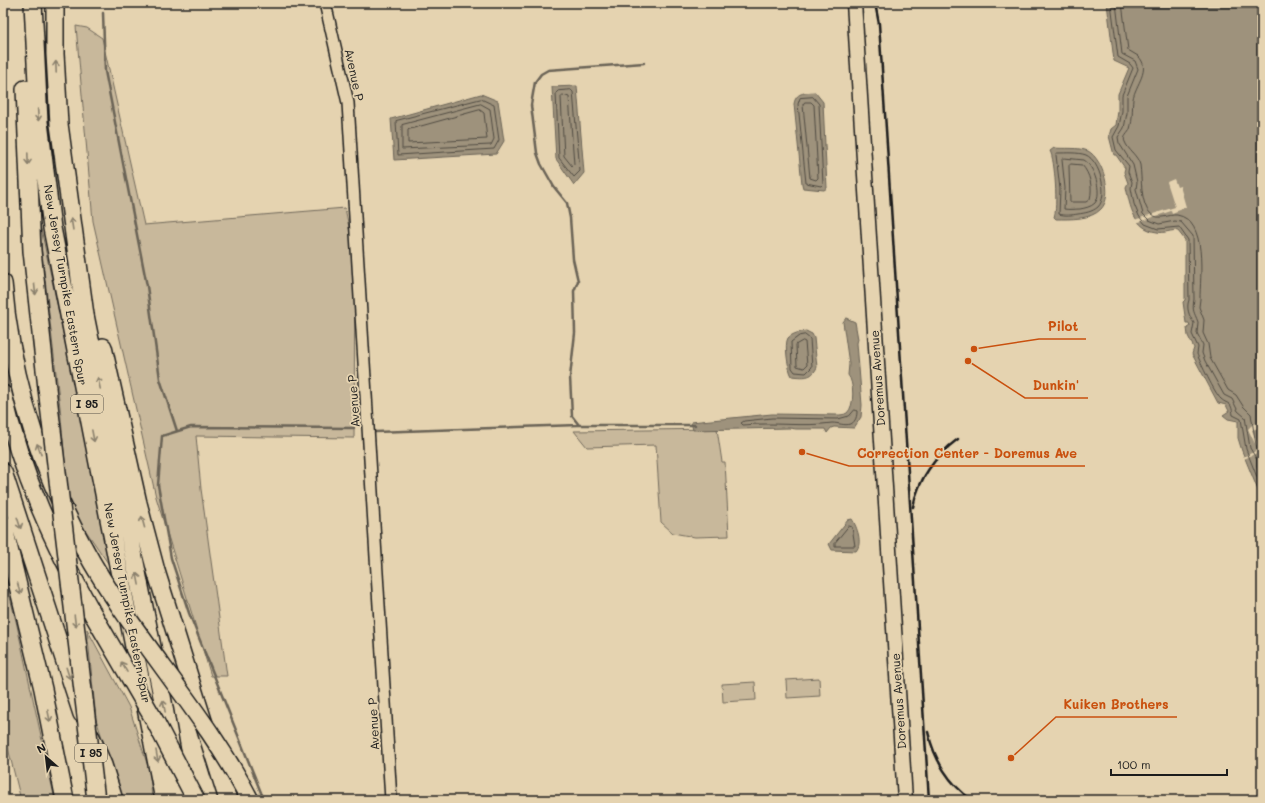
<svg xmlns="http://www.w3.org/2000/svg" width="1265" height="803" font-family="Mali,sans-serif">
<rect width="100%" height="100%" fill="#e5d3b0"/>
<filter id="ink" filterUnits="userSpaceOnUse"><feTurbulence type="fractalNoise" baseFrequency=".025" numOctaves="2"/><feDisplacementMap in="SourceGraphic" scale="8" xChannelSelector="R" yChannelSelector="G"/><feConvolveMatrix kernelMatrix="1 2 1 2 8 2 1 2 1" color-interpolation-filters="sRGB"/></filter>
<g filter="url(#ink)">
<path fill="#c8b89b" stroke="#726a5c" d="M76 26 87 28 102 38 144 225 345 208 355 257 354 438 196 436 201 489 227 676H211L156 497 93 221Z
M37 210 114 572 69 506 60 407Z
M717 429 722 462H725L729 536 695 537 673 533 661 522 656 445 587 447 574 431Z
M3 570 16 621 55 800H21L5 736 8 624 3 618Z
M87 629 129 707 150 773 152 800H122L96 719Z
M819 678 820 696 787 698 786 680Z
M755 682 756 700 723 702 722 684Z"/>
<path fill="#9e927c" stroke="#6a6356" d="M1107 3H1262V500L1242 451 1238 438V421L1228 419 1223 415 1229 411 1226 405 1218 403 1192 354 1194 348 1188 336 1187 328 1190 326 1189 323H1186L1183 302 1185 300V240L1178 231C1172 229 1164 234 1157 232 1134 229 1130 207 1126 187L1128 183 1124 172 1125 168 1116 155H1114L1109 136 1111 129 1116 125 1118 111V94L1129 68 1114 61Z
M577 86 584 173 574 185 556 159 552 87Z
M815 92 823 102 827 188 824 190 803 188 802 184 794 104C796 92 804 93 815 92Z
M481 94 498 101 504 141 496 154 394 160 391 119Z
M1054 148C1064 149 1078 147 1088 151 1103 159 1114 196 1101 209 1091 220 1070 219 1056 219L1054 217C1058 209 1055 159 1050 151Z
M846 318 855 322 858 339 857 343 862 405 861 417 854 428 834 427 831 428 827 433 825 429H796L789 428 693 430 691 422 772 414 837 415C840 415 844 415 847 413 855 406 854 382 848 375L849 364 843 322Z
M806 331 812 334 814 338 817 367C812 379 803 377 792 376 788 370 784 344 788 338 793 333 800 332 806 331Z
M852 519C857 527 863 543 856 551L832 550 829 544 848 520Z"/>
<path fill="#e5d3b0" d="M1174 179 1177 187 1180 186 1186 207 1177 210V212L1172 214 1171 211 1136 223 1134 220 1175 207 1167 182Z
M1257 423 1259 428 1252 430 1259 446 1262 445V457L1259 452 1244 459 1243 457 1258 450 1248 429 1253 424Z"/>
<g fill="none" stroke-linecap="round" stroke-linejoin="round">
<path stroke="#504b42" stroke-width="1" d="M1111 3 1118 57 1130 64 1133 68 1122 95V111L1119 126 1113 137 1116 150 1129 166 1128 172 1132 182 1131 188 1134 204 1139 216 1145 224 1158 229 1179 227 1188 240 1189 300C1186 308 1189 316 1194 323L1192 334 1198 347 1197 354C1200 362 1215 394 1221 399 1229 406 1231 400 1233 415L1241 419 1246 449 1262 490
M1116 3 1122 54 1135 61 1138 69 1127 96V113L1124 128 1118 137 1119 143 1133 165 1137 182 1136 189 1143 214 1149 220 1159 224 1175 221 1181 222 1193 236 1194 299C1192 312 1194 311 1198 322L1197 333 1203 345 1202 353 1205 361 1224 395 1232 399 1238 411 1245 417 1250 448 1257 460V467L1262 478
M1122 3 1128 50C1131 52 1135 54 1138 56 1152 69 1135 85 1133 99 1132 109 1133 119 1130 129 1129 133 1122 137 1125 142 1128 150 1138 156 1140 165 1142 178 1140 205 1151 214 1159 221 1169 214 1177 215 1208 220 1200 277 1200 299L1199 307 1204 320 1203 333 1208 344 1210 358 1228 390 1236 395 1243 406 1251 414 1256 445 1262 457
M571 90 573 92 580 171 574 177 559 158 556 93 558 91Z
M563 95 569 97 574 164 572 166 564 156 561 97Z
M813 97 819 104 823 184 821 186 806 183 798 104 800 98Z
M481 99 494 105 499 140 494 149 398 155 396 121Z
M805 102H811L814 105 818 178 816 180 810 178 803 105Z
M481 104 490 109 494 139 491 145 402 149V125Z
M480 110 484 113 487 139 408 143V130Z
M1058 153C1066 153 1078 152 1086 155 1100 161 1109 196 1098 207 1092 212 1085 213 1078 214 1072 215 1065 216 1059 214L1060 189 1056 155Z
M1064 158 1084 160C1094 166 1103 193 1095 203 1091 207 1085 208 1080 209 1075 209 1069 210 1064 209L1065 188 1062 160Z
M1071 164 1082 165C1090 174 1093 187 1090 199L1086 202H1070L1069 166Z
M805 335 810 339 812 367 806 373 795 372 792 368 791 342 799 336Z
M803 341 805 342 807 365 804 368 797 366 796 345Z
M855 410 857 411C857 416 856 421 851 424 844 426 839 423 832 423 803 427 773 422 743 425L741 423 744 421 772 418 838 419 849 416Z
M849 526 852 527 855 546H835V543Z"/>
<path stroke="#6a6356" stroke-width="2.5" d="M103 13 105 71 147 286 160 379 177 431
M644 63 548 70 541 74 535 82 531 105 537 153 541 164 554 187 567 203 570 218 573 259 578 281 574 291 575 333 570 377 572 416 579 425H695
M375 432 578 425
M264 800 189 613 171 558 158 485 162 436 191 427 354 428"/>
<defs>
<path id="minor" d="M325 3 348 103 391 800"/>
<path id="major" d="M854 3 905 800"/>
<path id="highway" d="M33 3 39 122 52 228 164 800
M55 3V54L59 124 85 315 162 696 180 800
M25 89 32 251 47 388
M3 283C11 377 38 465 84 548
M103 347 138 503 156 571 228 800
M3 394C21 474 54 545 94 616
M3 472 82 714
M3 524 43 689 65 800
M91 737 103 765 114 800"/>
</defs>
<use href="#minor" stroke="#1c1c1c" stroke-width="14"/>
<use href="#major" stroke="#1c1c1c" stroke-width="17"/>
<use href="#highway" stroke="#1c1c1c" stroke-width="20"/>
<use href="#minor" stroke="#e5d3b0" stroke-width="11"/>
<use href="#major" stroke="#e5d3b0" stroke-width="14"/>
<use href="#highway" stroke="#e5d3b0" stroke-width="17"/>
<path stroke="#1c1c1c" stroke-width="2.5" d="M875 3 879 24 886 129 929 800
M913 507C918 480 935 456 958 439
M928 732C934 759 949 784 972 800
M1180 800H1182"/>
<defs>
<path id="highway-bridge" d="M47 388 96 800
M84 548C132 637 204 710 250 800
M94 616 155 721 196 800"/>
</defs>
<use href="#highway-bridge" stroke="#1c1c1c" stroke-width="20" stroke-linecap="butt"/>
<use href="#highway-bridge" stroke="#e5d3b0" stroke-width="17"/>
</g>
<defs><path id="oneway-shaft" d="M-6 0H5M1.5-3L5.5 0L1.5 3" fill="none" stroke-width="1.6" stroke-linecap="round" stroke-linejoin="round"/></defs>
<g stroke="#8b816d">
<use href="#oneway-shaft" transform="translate(56 67) rotate(-92)"/>
<use href="#oneway-shaft" transform="translate(38 115) rotate(86)"/>
<use href="#oneway-shaft" transform="translate(28 159) rotate(88)"/>
<use href="#oneway-shaft" transform="translate(72 224) rotate(-99)"/>
<use href="#oneway-shaft" transform="translate(35 289) rotate(84)"/>
<use href="#oneway-shaft" transform="translate(99 383) rotate(-102)"/>
<use href="#oneway-shaft" transform="translate(93 436) rotate(79)"/>
<use href="#oneway-shaft" transform="translate(39 449) rotate(-110)"/>
<use href="#oneway-shaft" transform="translate(143 522) rotate(-105)"/>
<use href="#oneway-shaft" transform="translate(19 523) rotate(72)"/>
<use href="#oneway-shaft" transform="translate(138 579) rotate(-101)"/>
<use href="#oneway-shaft" transform="translate(19 589) rotate(76)"/>
<use href="#oneway-shaft" transform="translate(75 621) rotate(83)"/>
<use href="#oneway-shaft" transform="translate(124 667) rotate(-120)"/>
<use href="#oneway-shaft" transform="translate(68 673) rotate(72)"/>
<use href="#oneway-shaft" transform="translate(164 706) rotate(-101)"/>
<use href="#oneway-shaft" transform="translate(49 716) rotate(78)"/>
<use href="#oneway-shaft" transform="translate(157 756) rotate(80)"/>
</g>
</g>
<g text-anchor="middle" stroke-width="3.5" stroke-linejoin="round" paint-order="stroke">
<g fill="#e5d3b0" stroke="#585348" stroke-width="1">
<rect x="71" y="395" width="32" height="18" rx="3"/>
<rect x="75" y="744" width="32" height="18" rx="3"/>
</g>
<g font-size="11" font-weight="bold" fill="#1c1c1c">
<text x="87" y="408">I 95</text>
<text x="91" y="757">I 95</text>
</g>
<g font-size="12" fill="#1c1c1c" stroke="#e5d3b0">
<text transform="translate(354 75) rotate(78)" y="4">Avenue P</text>
<text transform="translate(65 285) rotate(80)" y="4">New Jersey Turnpike Eastern Spur</text>
<text transform="translate(878 378) rotate(-94)" y="4">Doremus Avenue</text>
<text transform="translate(354 401) rotate(-94)" y="4">Avenue P</text>
<text transform="translate(127 603) rotate(79)" y="4">New Jersey Turnpike Eastern Spur</text>
<text transform="translate(899 701) rotate(-94)" y="4">Doremus Avenue</text>
<text transform="translate(374 724) rotate(-93)" y="4">Avenue P</text>
</g>
</g>
<path fill="none" stroke="#c9500e" stroke-width="1.5" d="M974 349L1039 339H1086M968 361L1025 398H1088M802 452L849 466H1085M1011 758L1056 717H1177"/>
<g fill="#c9500e" stroke="#e5d3b0" stroke-width="1.5">
<circle cx="974" cy="349" r="4"/>
<circle cx="968" cy="361" r="4"/>
<circle cx="802" cy="452" r="4"/>
<circle cx="1011" cy="758" r="4"/>
</g>
<g font-size="13" text-anchor="middle" font-weight="bold" fill="#c9500e" stroke="#e5d3b0" stroke-width="3.5" stroke-linejoin="round" paint-order="stroke">
<text x="1063" y="331">Pilot</text>
<text x="1056" y="390">Dunkin'</text>
<text x="967" y="458">Correction Center - Doremus Ave</text>
<text x="1116" y="709">Kuiken Brothers</text>
</g>
<rect width="1265" height="803" fill="none" stroke="#e5d3b0" stroke-width="16"/>
<rect x="8" y="8" width="1249" height="787" fill="none" stroke="#1c1c1c" stroke-width="1.5" filter="url(#ink)"/>
<g transform="translate(46 757) rotate(332)" stroke="#e5d3b0" stroke-width="3" paint-order="stroke">
<path d="M0-3L7 15L0 10L-7 15Z" fill="#1c1c1c"/>
<text y="-6" font-size="11" font-weight="bold" text-anchor="middle" fill="#1c1c1c">N</text>
</g>
<path d="M1111 769v6h116v-6" fill="none" stroke="#1c1c1c" stroke-width="2"/>
<text x="1117" y="769" font-size="12" fill="#1c1c1c" stroke="#e5d3b0" stroke-width="3" paint-order="stroke">100 m</text>
</svg>
